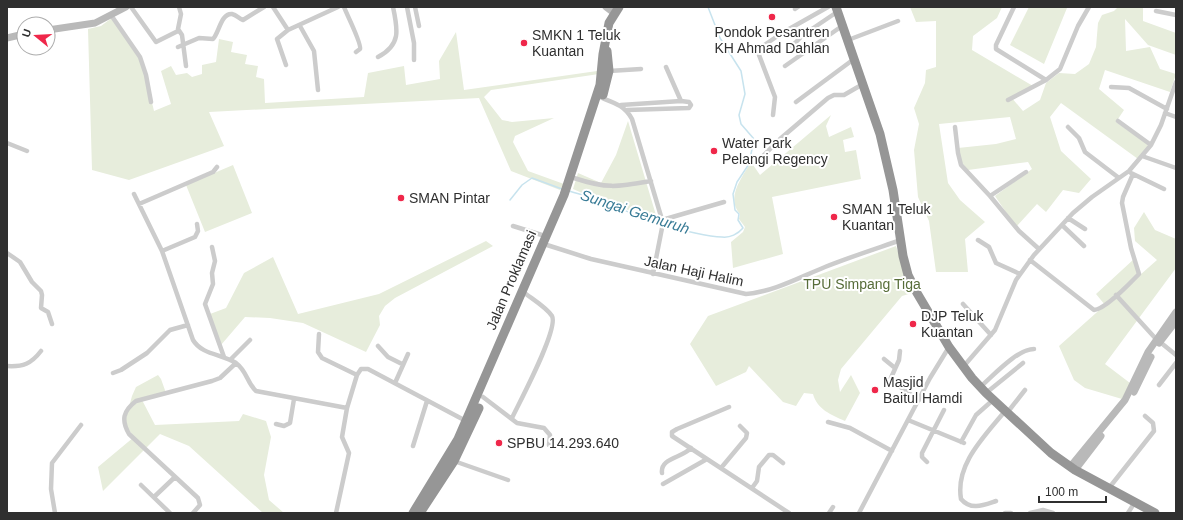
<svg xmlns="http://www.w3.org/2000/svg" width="1183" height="520" font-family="Helvetica,sans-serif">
<rect width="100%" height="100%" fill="#fff"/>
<path fill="#e7eddc" d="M910 7H1002L997 18 973 36 972 50 1033 86 1011 97 1023 111 1040 100 1046 83 1059 73 1075 74 1089 64 1096 47 1098 23 1102 15 1114 11 1118 7H1143V21L1176 33V55L1148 45 1125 19 1126 51 1150 47 1160 69 1176 74 1170 92 1105 70 1099 89 1124 110 1116 122 1149 145 1138 159 1061 103 1050 117 1061 151 1091 179 1079 193 1063 190 1046 212 1037 204 1016 227 995 196 1032 169 1028 162 968 170 962 163 958 148 996 144 1016 139 1010 117 939 124 948 183 960 200 985 222 965 239 968 272H936L929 221 918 197 914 150 919 124 914 108 925 83 926 70 936 67V21L916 22Z
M1029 7 1067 8 1044 64 1010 45Z
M113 17 141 56 154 111 171 104 161 71 171 66 176 75 187 73 192 77 202 74V65L216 62 219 39 233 42 231 52 247 55 245 64 258 66 256 77 264 79 265 103 364 97 368 73 404 66 406 85 440 79 439 61 456 32 464 90 597 71 599 74 491 90 484 97 502 120 512 122 554 118 515 136 513 142 528 171 564 184 560 190 511 171 479 98 209 112 224 146 129 180 92 170 88 29 101 26Z
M831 115 826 126 829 137 851 127 854 137 843 140 845 152 856 150 861 179 772 197 783 254 733 268 731 242 743 232 745 227 739 219 740 214C725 198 743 176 751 162L760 175Z
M628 121 658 222 611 203H605L573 189 578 173 601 183 616 155Z
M233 165 252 213 205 232 186 185Z
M1144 212 1155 230 1176 239V268L1105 364 1130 383 1122 399 1085 388 1074 380 1059 346 1105 305 1096 294 1134 259 1140 275 1157 260 1135 241 1134 228Z
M486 241 493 246 395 298 385 306 379 316 380 325 366 352 303 323 270 318 245 317 221 345 210 314 226 308 244 273 273 257 298 314 379 294Z
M896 246 912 293 902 296 841 369 838 380 840 392 851 375 860 393 845 421C831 415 817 409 813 394L804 393 796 406 783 402 749 366 746 372 716 386 690 344 708 316Z
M158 375 161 379 166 393 142 400 155 425 239 421 243 414 266 421 271 437 264 475 269 500 284 513H263L189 446 160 434 103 491 98 467 134 437 126 426V418L132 396 136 387Z"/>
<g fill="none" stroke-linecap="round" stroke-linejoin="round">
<path stroke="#c7e3ee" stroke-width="1.5" d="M569 191C612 203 651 224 695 233 704 235 713 237 722 237 730 238 738 234 743 228L738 220 739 214 735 210 733 194 737 182 749 164 754 139 741 124 739 115 745 94 741 71 720 38 708 7
M510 200 522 185 532 178 562 189"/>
<path stroke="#ccc" stroke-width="4.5" d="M131 7 156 42 178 31
M179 7 181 14 178 29 182 35 186 66
M273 7 288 30 338 7
M344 7C347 15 362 44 360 49L356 52
M407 7 414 43V60
M415 7 419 26
M1014 7 996 45V49L1046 80
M795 9 798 7
M1156 11 1176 15
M111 15 140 57 146 75 151 102
M300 26 314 51 318 90
M848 40 898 21
M792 46 803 35 837 12
M178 47 199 38 213 39C219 33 221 13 232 14 237 15 239 19 243 20L264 7
M378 57C401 45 398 30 393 7
M286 65 277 39 288 30
M785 66 842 26
M666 67 681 101
M609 71 641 69
M1111 87 1129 88 1167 109
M602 98C615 103 625 106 632 119L663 223 653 274
M1008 100 1046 80 1060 69 1078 26 1089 7
M796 102 854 59
M621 105 681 101 689 102 691 105 689 108 627 110
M1165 113 1176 117
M773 115 775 97 759 55 760 48 782 33 828 7
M1118 121 1151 145
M955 127 958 153 961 165 990 196 1019 231 1039 249
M1068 127 1079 138 1085 152 1119 178
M7 143 27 151
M1142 156 1176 168
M757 162 780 139 828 98 834 95H844L863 84
M1131 173 1164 189
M574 178C607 189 617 187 651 181
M134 194 162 251 193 340C202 355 222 354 236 363 247 371 247 383 256 391L347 408
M990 196 1026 172
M139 204 213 172 217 167
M1068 218 1085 229
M662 220 724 202
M1062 225 1084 246
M513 226 545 236
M978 240 989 247 996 263 1020 274
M547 245 591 259 746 294C773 292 800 277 825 267 850 257 875 249 901 240
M212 247 215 261 212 273 213 284 205 304 224 357
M162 251 195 237 198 231 197 224
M7 253 20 262 32 282 41 291 42 295 41 308 48 312 52 324
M1030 260 1094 310C1106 309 1130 283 1139 274L1131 248 1122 203 1123 197 1133 174
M1116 295 1156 339
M963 304 991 335
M319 334 318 352 322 358 357 375
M1160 342 1176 355
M378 346 388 357 402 364
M900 351 899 360 890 380 919 400
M884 359 895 368
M230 360 250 340
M7 366C23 367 31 364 41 351
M963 367 995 330 1016 280 1034 255 1073 213 1092 197 1129 171 1151 145 1161 125 1176 82
M113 373 121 370 147 353 170 330 188 325
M395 383 408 354
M1159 385 1176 363
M980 387C993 376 1017 349 1034 349
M986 393 1023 363
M483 397 517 423 544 428 550 435 549 445
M729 407 677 429 672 432V436L789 513
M1007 413 1025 390
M512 418C519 403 559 329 552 316 547 308 534 300 526 294
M908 420 964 443
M828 422 850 428 892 451
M276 424 284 426 290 423 294 399
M961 442 976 415 993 400
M413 446 427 401
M454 461 508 480
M927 462 922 457V453L944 410
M721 468 746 438 747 433 740 426
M662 473C660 458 682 458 691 448
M663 484 707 459
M141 485 170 513
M752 488 757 481 759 467 769 455H773L783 463
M1109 488 1154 431 1153 423 1145 416
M154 497 175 477
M996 501C984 505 971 511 961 499 955 464 985 436 1005 411
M55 513 51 489 52 463 81 425
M193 513 200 505 198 498 129 434C121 420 123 411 136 401L212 381 220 378 236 363
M336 513 349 453 342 437 347 408 357 375 361 369H368L466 421
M829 513 833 507
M859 513 930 378 949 347
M1005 513H1011
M1030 513 1043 510 1053 513
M1128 513 1135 502"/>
<path stroke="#b9b9b9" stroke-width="7" d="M606 7 614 13
M48 30 95 23 126 7
M7 38 24 34
M1159 343 1176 321
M1134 392 1151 357
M1070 467 1125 400 1148 352 1176 312
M1075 470 1101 436"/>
<path stroke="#969696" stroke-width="9" d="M836 7 880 134 893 190 903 256 908 275 917 293 949 347 972 378 986 393 1051 453 1075 470 1155 513
M603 95 609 71 607 51
M413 513 458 439 564 195 600 85 603 54 609 23 619 7
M420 513 454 461 479 408"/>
</g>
<g fill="#ef274a" stroke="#fff" stroke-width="1.5">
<circle cx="772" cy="17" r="4"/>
<circle cx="524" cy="43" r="4"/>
<circle cx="714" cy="151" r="4"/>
<circle cx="401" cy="198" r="4"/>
<circle cx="834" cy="217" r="4"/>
<circle cx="913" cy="324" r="4"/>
<circle cx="875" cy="390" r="4"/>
<circle cx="499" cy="443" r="4"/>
</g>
<g text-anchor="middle" stroke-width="4" stroke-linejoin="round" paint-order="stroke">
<g font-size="14" fill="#2f2f2f" stroke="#fff" text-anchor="start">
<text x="772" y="37" text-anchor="middle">Pondok Pesantren<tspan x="772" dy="16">KH Ahmad Dahlan</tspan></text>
<text x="532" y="40">SMKN 1 Teluk<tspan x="532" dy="16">Kuantan</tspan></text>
<text x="722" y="148">Water Park<tspan x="722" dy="16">Pelangi Regency</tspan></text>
<text x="409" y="203">SMAN Pintar</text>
<text x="842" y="214">SMAN 1 Teluk<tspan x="842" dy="16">Kuantan</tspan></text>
<text x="921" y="321">DJP Teluk<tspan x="921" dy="16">Kuantan</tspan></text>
<text x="883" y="387">Masjid<tspan x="883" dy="16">Baitul Hamdi</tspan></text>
<text x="507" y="448">SPBU 14.293.640</text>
</g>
<g font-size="14" fill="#2f2f2f" stroke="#fff">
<text transform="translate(694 271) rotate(12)" y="5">Jalan Haji Halim</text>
<text transform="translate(511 280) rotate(-67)" y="5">Jalan Proklamasi</text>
</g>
<g font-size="14" fill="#576d39" stroke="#fff">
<text x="862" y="289">TPU Simpang Tiga</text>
</g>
<g font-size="15" font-style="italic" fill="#387b96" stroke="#fff">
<text transform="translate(635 212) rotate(18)" y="5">Sungai Gemuruh</text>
</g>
</g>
<rect width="1183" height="520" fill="none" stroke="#2f2f2f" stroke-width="16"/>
<g transform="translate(36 36) rotate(288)"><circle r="19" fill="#ffffff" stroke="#acacac"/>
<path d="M0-3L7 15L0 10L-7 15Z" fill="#ef274a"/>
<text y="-6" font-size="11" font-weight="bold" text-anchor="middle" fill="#2f2f2f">U</text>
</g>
<path d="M1039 496v6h67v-6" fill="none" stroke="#2f2f2f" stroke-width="2"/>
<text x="1045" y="496" font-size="12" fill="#2f2f2f" stroke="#ffffff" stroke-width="3" paint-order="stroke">100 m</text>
</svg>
